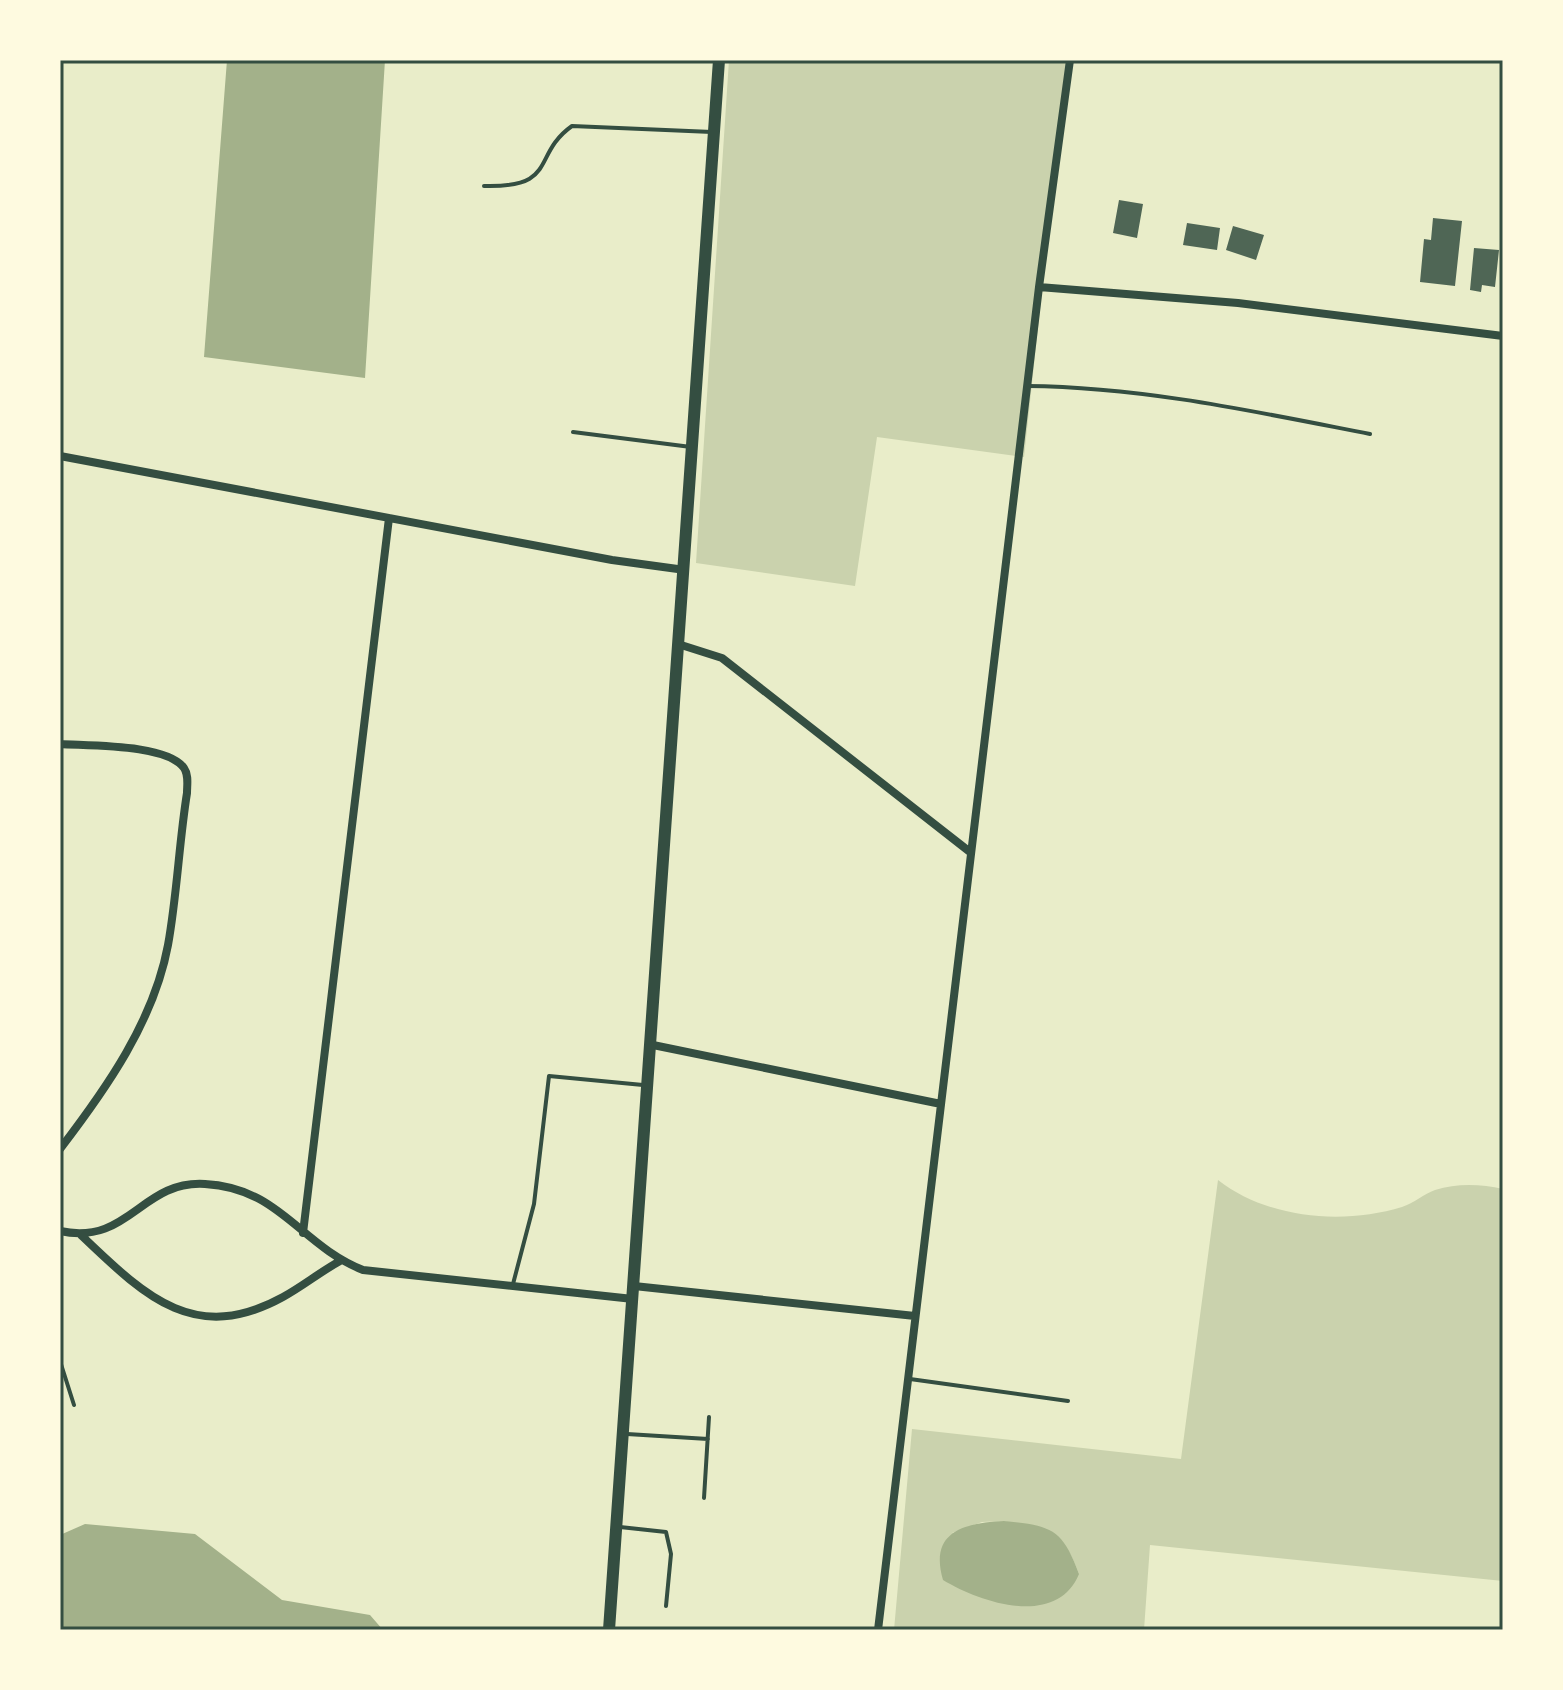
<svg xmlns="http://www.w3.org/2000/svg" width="1563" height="1690" font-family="Poppins,sans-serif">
<rect width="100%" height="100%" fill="#e9edc9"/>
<path fill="#cad2ad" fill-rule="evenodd" d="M729 60H1067L1024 457 877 437 855 586 696 563Z
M1218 1180C1268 1219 1343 1225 1402 1207 1414 1203 1424 1194 1435 1190 1457 1183 1481 1184 1503 1189V1581L1150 1545 1144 1630H894L912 1429 1181 1459ZM1004 1521C1047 1533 1063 1528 1079 1574L952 1533 982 1522Z"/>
<path fill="#a3b18a" d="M227 60H385L365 378 204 357Z
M1004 1521C1050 1526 1062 1527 1079 1574 1057 1628 981 1603 943 1580 929 1532 963 1523 1004 1521Z
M85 1524 195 1534 282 1600 370 1615 383 1630H60V1535Z"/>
<path fill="#4f6655" d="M1119 200 1143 204 1137 238 1113 233Z
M1433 218 1462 221 1455 286 1420 282 1424 239 1431 240Z
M1187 223 1220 228 1217 250 1183 245Z
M1233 226 1264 235 1256 260 1226 250Z
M1474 248 1499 250 1495 287 1482 285 1481 292 1470 290Z"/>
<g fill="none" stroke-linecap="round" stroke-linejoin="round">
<path stroke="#344e41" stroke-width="4" d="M484 186C559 188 531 155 572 126L712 132
M1027 386C1143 387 1257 412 1370 434
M573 432 691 447
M513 1284 534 1204 549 1076 643 1085
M60 1361 74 1405
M910 1379 1068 1401
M627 1434 708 1439
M704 1498 709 1417
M620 1527 666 1532 671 1554 666 1606"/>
<path stroke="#344e41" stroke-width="8" d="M1039 287 1238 303 1503 336
M60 456 612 560 685 570
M678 644 722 658 970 852
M60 744C89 746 167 744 184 768 189 775 187 785 187 793 179 843 177 895 168 945 154 1021 106 1089 60 1149
M653 1045 941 1104
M60 1231C129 1246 141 1180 205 1184 280 1188 300 1245 363 1270L633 1299
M303 1233 389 518
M81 1235C144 1295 194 1346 283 1297 303 1286 320 1272 340 1261
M634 1286 915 1316
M878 1630 1039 287 1070 60"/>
<path stroke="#344e41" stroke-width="12" d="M609 1630 719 60"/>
</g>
<rect width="1563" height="1690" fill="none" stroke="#fefae0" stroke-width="124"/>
<rect x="62" y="62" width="1439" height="1566" fill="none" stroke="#344e41" stroke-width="3"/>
</svg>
